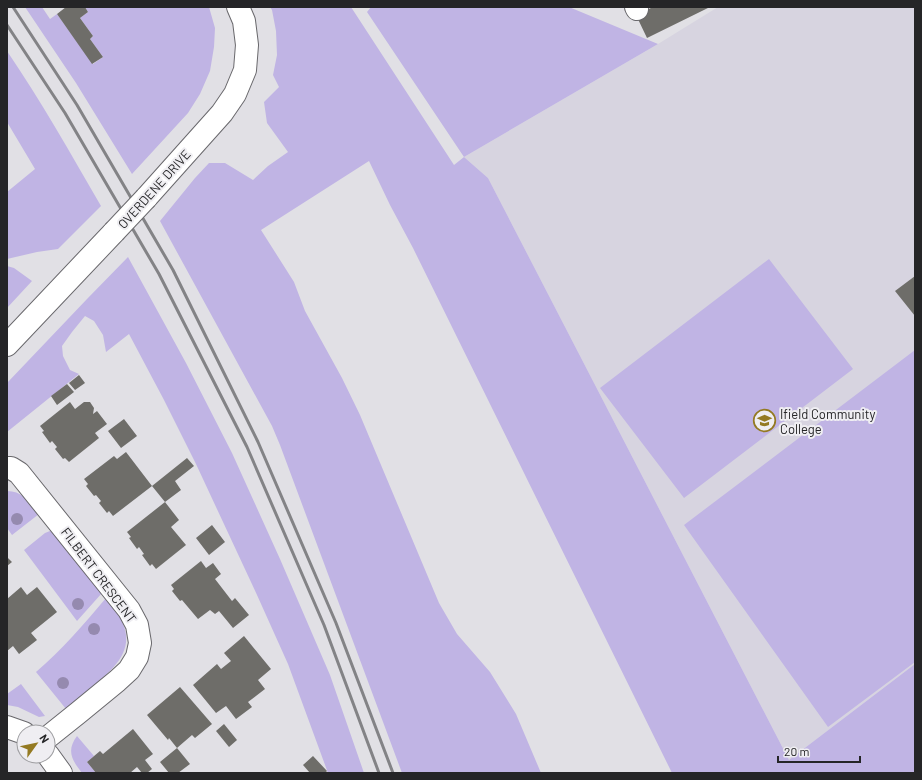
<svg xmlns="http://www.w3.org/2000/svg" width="922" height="780" font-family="Barlow,sans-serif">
<rect width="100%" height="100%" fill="#e1e0e5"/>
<path fill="#d7d4e0" d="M718 7H915V664L789 760 488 178 464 157 658 44Z"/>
<path fill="#c0b4e4" d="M25 7H42L50 19 57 14 93 64 103 57 90 39 93 36 80 18 88 12 85 7H209L215 28 214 47 210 71 200 94 188 113 132 174 76 83Z
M270 7H351L454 165 464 157 367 12 371 7H569L658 44 464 157 488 178 789 760 915 664V773H672L413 248 390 205 369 161 261 230 294 282 305 311 342 378 360 415 439 603 457 634 490 672 516 714 541 773H402L280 445 272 426 160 221 195 178 209 163H225L253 180 268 166 288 152 267 123 264 102 279 87 273 75 277 55 276 31 272 10Z
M7 51C41 101 71 154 101 206L58 249 37 252 7 259V192L35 169 7 122Z
M128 257 186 363 232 453 280 559 330 675 364 773H328L288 664 257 595 196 464 164 400 129 334 106 352 103 335 94 321 85 316 72 332 62 346 63 356 70 370 79 374 7 432V383L87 299Z
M769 259 853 369 684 498 600 388Z
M7 266 14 268 32 281 7 308Z
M915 350V662L828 727 684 525Z
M7 491C23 491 30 503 39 514L12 535 7 528Z
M50 531 55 533 102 593 77 621 24 550 45 533Z
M106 598C112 606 120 614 123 624 135 652 111 671 92 687 83 695 75 702 66 709L36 672C62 650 84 624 106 598Z
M21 684 45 716 39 717 18 707 7 705V694Z
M77 736 94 756 87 762 96 773H82C72 760 66 751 77 736Z"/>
<path fill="#6e6d69" d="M66 7H85L88 12 80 18 93 36 90 39 103 57 92 64 57 14Z
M653 7H710L647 38 636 15Z
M915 276V316L895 291Z
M79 375 85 383 75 390 69 383Z
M67 384 74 392 57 405 51 396Z
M70 402 75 409 84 402H90L94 408 93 414 97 411 107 424 95 433 99 438 69 462 65 458 63 459 55 449 57 447 52 441 50 443 42 432 44 431 40 426Z
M124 419 137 436 121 448 108 431Z
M126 452 152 486 113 516 109 511 107 513 99 503 101 501 96 495 94 496 86 486 88 484 84 479 114 456 117 459Z
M187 458 194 466 175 481 181 490 165 502 179 520 171 527 186 545 156 569 152 564 150 566 142 555 144 554 139 547 137 549 129 538 131 537 127 532 165 502 152 486Z
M212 525 225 542 209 555 196 538Z
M7 557 12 562 7 566Z
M201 561 206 568 213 563 221 574 215 579 232 601 235 598 249 615 233 628 219 611 215 614 210 610 198 619 182 600 180 601 172 591 174 589 171 585Z
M21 587 27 595 37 587 57 612 31 633 37 640 19 654 13 646 7 651V599Z
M244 636 271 669 258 680 265 689 248 702 252 707 236 719 226 706 216 713 193 685 217 664 221 669 231 661 224 653Z
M180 687 212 724 195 738 192 735 177 748 169 738 168 740 147 715Z
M224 724 237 740 229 747 216 731Z
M133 729 153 754 145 760 152 769 147 773H142L137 767 130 773H96L87 762 100 751 103 754Z
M177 748 190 764 178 773H169L160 762Z
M313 756 327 771 325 773H310L303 765Z"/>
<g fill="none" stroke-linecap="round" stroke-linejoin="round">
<defs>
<path id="minor" d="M636 7 637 9
M146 198 222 113 235 94 245 70 247 45 244 21 238 7
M7 345 114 232
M7 468H11L19 473 129 610 137 625 140 643 137 657 129 670 117 681 78 713 48 737
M7 727 24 733
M48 755 61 773"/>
</defs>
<use href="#minor" stroke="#69686c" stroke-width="24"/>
<use href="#minor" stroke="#fff" stroke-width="22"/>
<path stroke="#838386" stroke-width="3" d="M13 7 77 105 173 270 258 442 336 623 393 773
M7 25 65 113 159 274 247 447 324 625 379 773"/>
<defs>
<path id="minor-bridge" d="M114 232 146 198"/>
</defs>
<use href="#minor-bridge" stroke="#69686c" stroke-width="24" stroke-linecap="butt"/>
<use href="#minor-bridge" stroke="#fff" stroke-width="22"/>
</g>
<g fill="#958aaf">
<circle cx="17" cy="519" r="6"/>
<circle cx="78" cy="604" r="6"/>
<circle cx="94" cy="629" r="6"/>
<circle cx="63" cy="683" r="6"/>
</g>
<defs>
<symbol id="school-ring" viewBox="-11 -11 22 22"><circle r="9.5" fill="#efeef2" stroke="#947a22" stroke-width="1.5"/><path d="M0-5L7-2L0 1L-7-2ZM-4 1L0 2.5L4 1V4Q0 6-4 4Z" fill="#947a22"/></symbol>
</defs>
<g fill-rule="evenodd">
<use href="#school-ring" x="752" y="408" width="25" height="25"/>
</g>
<g text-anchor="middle" stroke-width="4" stroke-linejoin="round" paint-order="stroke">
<g font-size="13" fill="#252527" stroke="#efeef2">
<text transform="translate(154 189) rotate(-48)" y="5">OVERDENE DRIVE</text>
<text transform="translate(99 575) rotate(53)" y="5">FILBERT CRESCENT</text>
</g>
<g font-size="13" fill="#252527" stroke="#efeef2" text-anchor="start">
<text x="780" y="419">Ifield Community<tspan x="780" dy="15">College</tspan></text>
</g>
</g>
<rect width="922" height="780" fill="none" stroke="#252527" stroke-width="16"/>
<g transform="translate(36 744) rotate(57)"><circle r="19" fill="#efeef2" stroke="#9e9ea1"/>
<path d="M0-3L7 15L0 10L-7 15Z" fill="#947a22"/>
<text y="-6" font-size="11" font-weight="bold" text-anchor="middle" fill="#252527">N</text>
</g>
<path d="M778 756v6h82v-6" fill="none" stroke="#252527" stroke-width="2"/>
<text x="784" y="756" font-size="12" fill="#252527" stroke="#efeef2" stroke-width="3" paint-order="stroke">20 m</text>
</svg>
